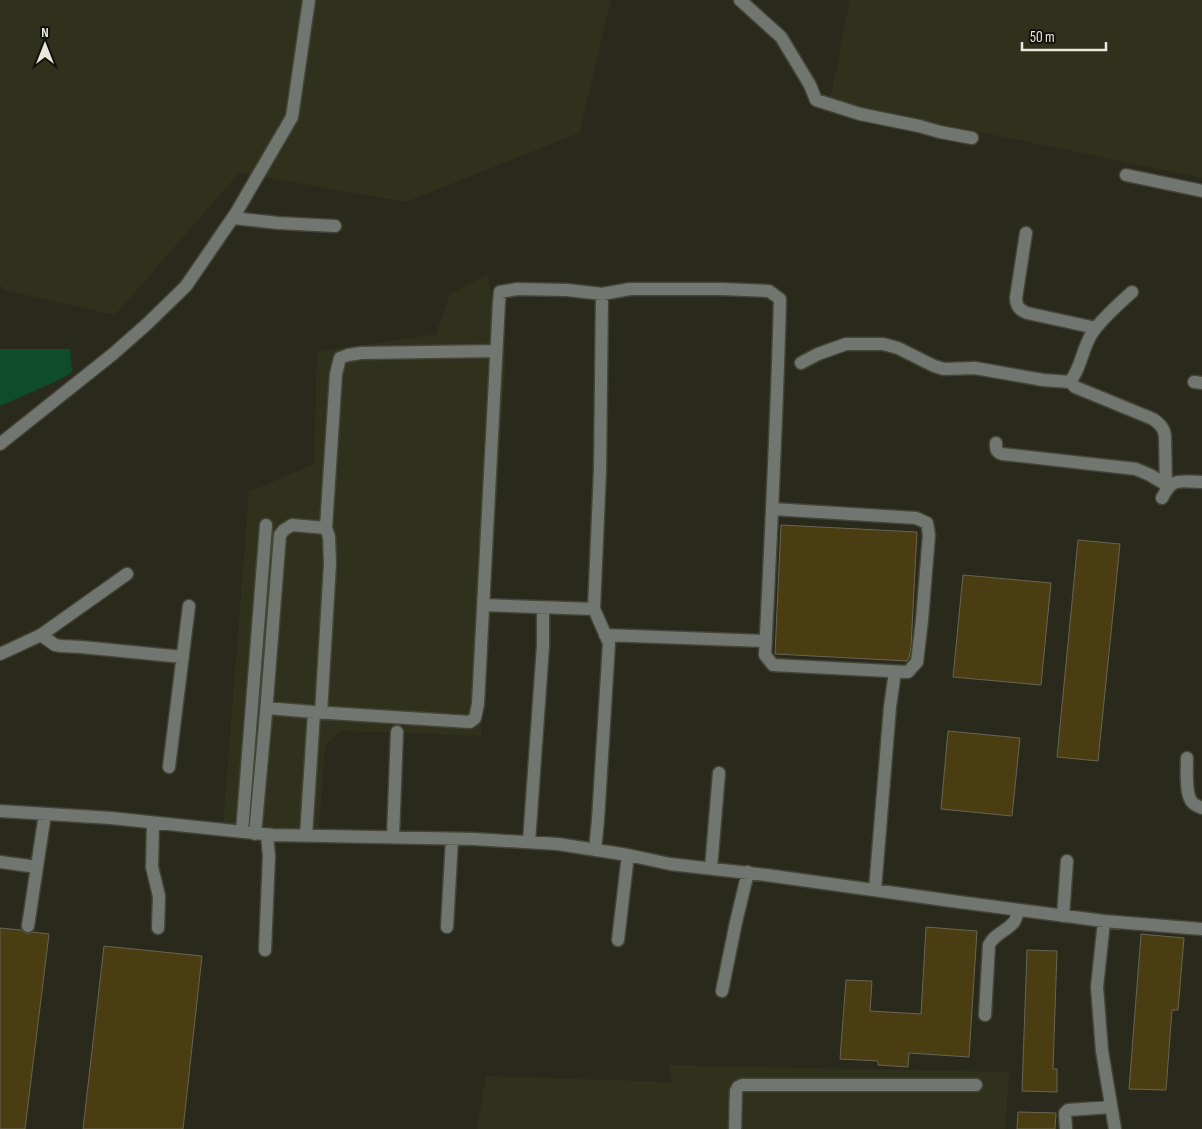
<svg xmlns="http://www.w3.org/2000/svg" width="1202" height="1129" font-family="'Sofia Sans Condensed',sans-serif">
<rect width="100%" height="100%" fill="#292a1c"/>
<path fill="#30311c" d="M0 0H611L579 133 406 202 239 173 115 315 3 290 0 284Z
M850 0H1202V178L830 101Z
M487 275 506 356 481 736 341 731 325 746 319 830 223 826 249 492 314 464 317 352 436 334 450 294Z
M669 1065 1009 1072 1005 1129H477L486 1076 672 1082Z"/>
<path fill="#0e4c2b" d="M0 349H70L72 372 59 380 0 406Z"/>
<path fill="#4b3d12" stroke="#696454" d="M781 525 917 532 911 647 909 658 907 661 775 654Z
M1078 540 1120 544 1098 761 1057 757Z
M963 575 1051 583 1041 685 953 677Z
M948 731 1020 738 1012 816 941 809Z
M926 927 977 931 969 1057 909 1053 908 1067 878 1065V1061L840 1059 846 980 872 981 870 1011 921 1014Z
M0 928 21 930 27 934 33 932 49 934 25 1129H0Z
M1141 934 1184 938 1178 1010H1172L1166 1090 1129 1089Z
M104 946 202 956 183 1129H83Z
M1027 950 1057 951 1053 1069H1057V1092L1022 1091Z
M1018 1112 1056 1113 1055 1129H1017Z"/>
<g fill="none" stroke-linecap="round" stroke-linejoin="round">
<defs>
<path id="minor" d="M740 0 781 37 810 85 816 100 860 114 919 126 940 132 972 138
M1126 175 1202 191
M233 218 278 223 335 226
M1026 233 1016 298C1016 306 1019 310 1027 313L1096 328
M801 363 818 354 846 344H883L898 348 934 366 944 369 975 368 1043 380 1070 382C1081 368 1082 350 1091 335 1099 321 1120 303 1132 292
M1070 382 1075 387 1153 419C1160 424 1164 428 1165 436L1166 490
M1194 382 1202 383
M996 443C996 449 996 452 1002 454L1136 469 1150 475 1165 484
M0 444 113 354 147 324 186 286 236 213 292 117 309 0
M1162 498C1173 476 1180 482 1202 482
M483 605 594 609
M41 635 55 645 61 646 81 647 183 657
M605 635 766 641
M0 654 41 635 127 574
M267 708 314 712 470 722 475 718 478 704 499 302 500 292 517 289 567 290 602 294 630 289H722L769 291 780 299C777 418 771 536 765 655L773 665 908 672 917 662 922 620 929 535 927 523 916 518 772 509
M321 713 330 564 329 537 326 528 336 374 340 358 348 355 361 353 496 351
M1187 758C1187 769 1185 794 1192 802 1194 805 1198 806 1202 808
M169 767 189 606
M0 811 111 818 273 835 474 839 558 844 628 855 670 864 766 875 959 902 1104 921 1202 929
M153 823 152 867 159 896 158 928
M242 832 266 525
M255 834 266 713 280 535 284 530 292 525 326 528
M306 836 314 712
M393 837 397 732
M529 842 543 646V608
M595 850 598 820 609 643 594 609 600 470 602 294
M0 862 37 867
M711 868 719 773
M875 890 890 707 895 672
M1063 916 1067 861
M1104 921 1097 987 1102 1051 1115 1129
M28 926 45 814
M447 927 452 839
M618 940 628 855
M265 950 269 856 267 835
M722 991 736 922 748 872
M985 1015 989 945C994 934 1007 931 1014 922 1016 919 1017 914 1019 910
M735 1129 736 1091 738 1087 742 1085H976
M1066 1129 1065 1113 1068 1110 1111 1107"/>
</defs>
<use href="#minor" stroke="#444537" stroke-width="15"/>
<use href="#minor" stroke="#727670" stroke-width="12"/>
</g>
<g transform="translate(45 45)" stroke="#12120c" stroke-width="4" paint-order="stroke">
<path d="M0-4L9 19L0 12L-9 19Z" fill="#e7e8de"/>
<text y="-8" font-size="14" font-weight="bold" text-anchor="middle" fill="#e7e8de">N</text>
</g>
<path d="M1022 42v8h84v-8" fill="none" stroke="#e7e8de" stroke-width="2.5"/>
<text x="1030" y="42" font-size="15" fill="#e7e8de" stroke="#12120c" stroke-width="4" paint-order="stroke">50 m</text>
</svg>
